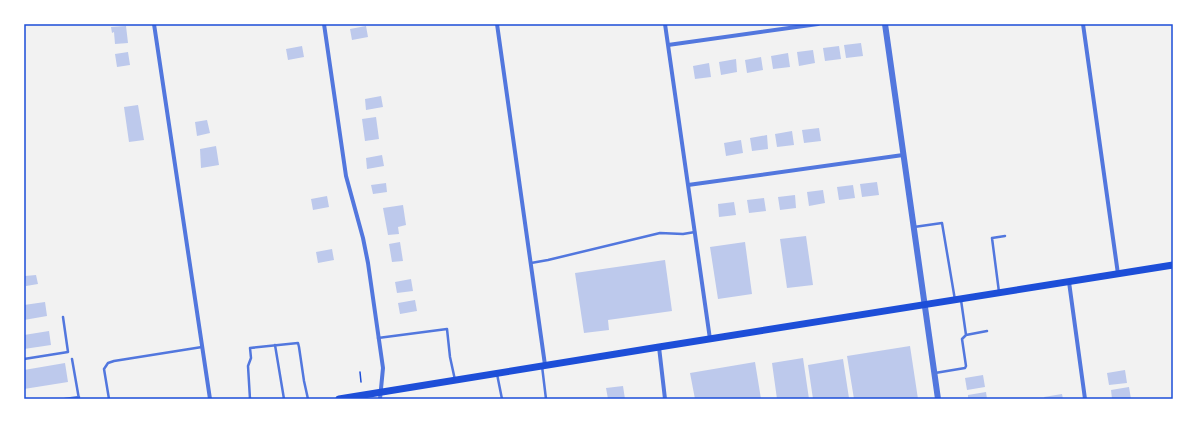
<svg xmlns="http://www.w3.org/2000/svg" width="1197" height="423" font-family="Spectral,serif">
<rect width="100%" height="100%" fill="#f2f2f2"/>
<path fill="#bdc9ec" d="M126 26 128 43 115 44 114 32 112 33 111 27Z
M366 26 368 37 352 40 350 29Z
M861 43 863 56 846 58 844 45Z
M302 46 304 57 288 60 286 49Z
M839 46 841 59 825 61 823 48Z
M813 50 815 63 799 66 797 52Z
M128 52 130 65 117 67 115 54Z
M788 53 790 67 773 69 771 56Z
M761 57 763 70 747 73 745 60Z
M736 59 737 72 721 75 719 62Z
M709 63 711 77 695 79 693 66Z
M381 96 383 107 366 110 365 99Z
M138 105 144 140 129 142 124 107Z
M376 117 379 139 365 141 362 119Z
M207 120 210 133 197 136 195 122Z
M819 128 821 141 804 143 802 130Z
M792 131 794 145 777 147 775 134Z
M767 135 768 149 752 151 750 138Z
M741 140 743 153 726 156 724 143Z
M216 146 219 165 201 168 200 149Z
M382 155 384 166 367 169 366 158Z
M877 182 879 195 862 197 860 184Z
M386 183 387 192 373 194 371 185Z
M853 185 855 198 839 200 837 187Z
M823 190 825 203 809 206 807 192Z
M795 195 796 208 780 210 778 197Z
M327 196 329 207 313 210 311 199Z
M764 198 766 211 749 213 747 200Z
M734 202 736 215 719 217 718 204Z
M403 205 406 225 398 227 399 234 388 235 383 208Z
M806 236 813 285 787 288 780 239Z
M400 242 403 261 392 262 389 244Z
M745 242 752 294 718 299 710 247Z
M332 249 334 260 318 263 316 252Z
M665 260 672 311 608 320 609 330 584 333 575 273Z
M36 275 38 284 26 286 25 276Z
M411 279 413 291 397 293 395 282Z
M415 300 417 311 400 314 398 303Z
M45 302 47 316 24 320V305Z
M49 331 51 345 24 349V335Z
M910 346 918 399H854L847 356Z
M803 358 809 399H777L772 363Z
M843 359 849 398 840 399H813L808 365Z
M755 362 761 399H695L690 373Z
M65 363 68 382 24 389V370Z
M1125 370 1127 383 1109 385 1107 373Z
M983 375 985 387 967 390 965 378Z
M623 386 625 399H608L606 388Z
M1129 387 1131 399H1112L1111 390Z
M986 392 987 399H968V395Z
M1062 394 1063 399H1045L1044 397Z"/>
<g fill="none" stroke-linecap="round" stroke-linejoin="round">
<path stroke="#1d4ed8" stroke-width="1.5" d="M360 372 361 382"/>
<path stroke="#5277de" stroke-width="2.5" d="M914 227 942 223 955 300
M531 263 548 260 660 233 683 234 695 232
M999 292 992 238 1005 236
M961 300 966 335
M378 338 447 329 450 357 455 380
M275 345 284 399
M24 359 68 352 63 317
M72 359 79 399
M542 366 546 399
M935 373 965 368 966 366 962 339 966 335 987 331
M497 374 502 399
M65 399 79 397
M109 399 104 369 108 363 114 361 202 347
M250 399 248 366 251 358 250 348 298 343 299 347 304 381 308 399"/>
<path stroke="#5277de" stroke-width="4" d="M154 24 210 399
M324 24 346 176 363 238 368 263 383 368 380 399
M497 24 545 365
M665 24 710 339
M1083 24 1118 274
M668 45 818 24
M688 185 903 155
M1069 282 1085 399
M659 347 665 399"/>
<path stroke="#5277de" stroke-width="6" d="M885 24 938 399"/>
<path stroke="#1d4ed8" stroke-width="7" d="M339 399 659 347 1173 265"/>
</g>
<rect width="1197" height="423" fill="none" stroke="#ffffff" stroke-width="50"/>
<rect x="25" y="25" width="1147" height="373" fill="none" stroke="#1d4ed8" stroke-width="1.5"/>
</svg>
